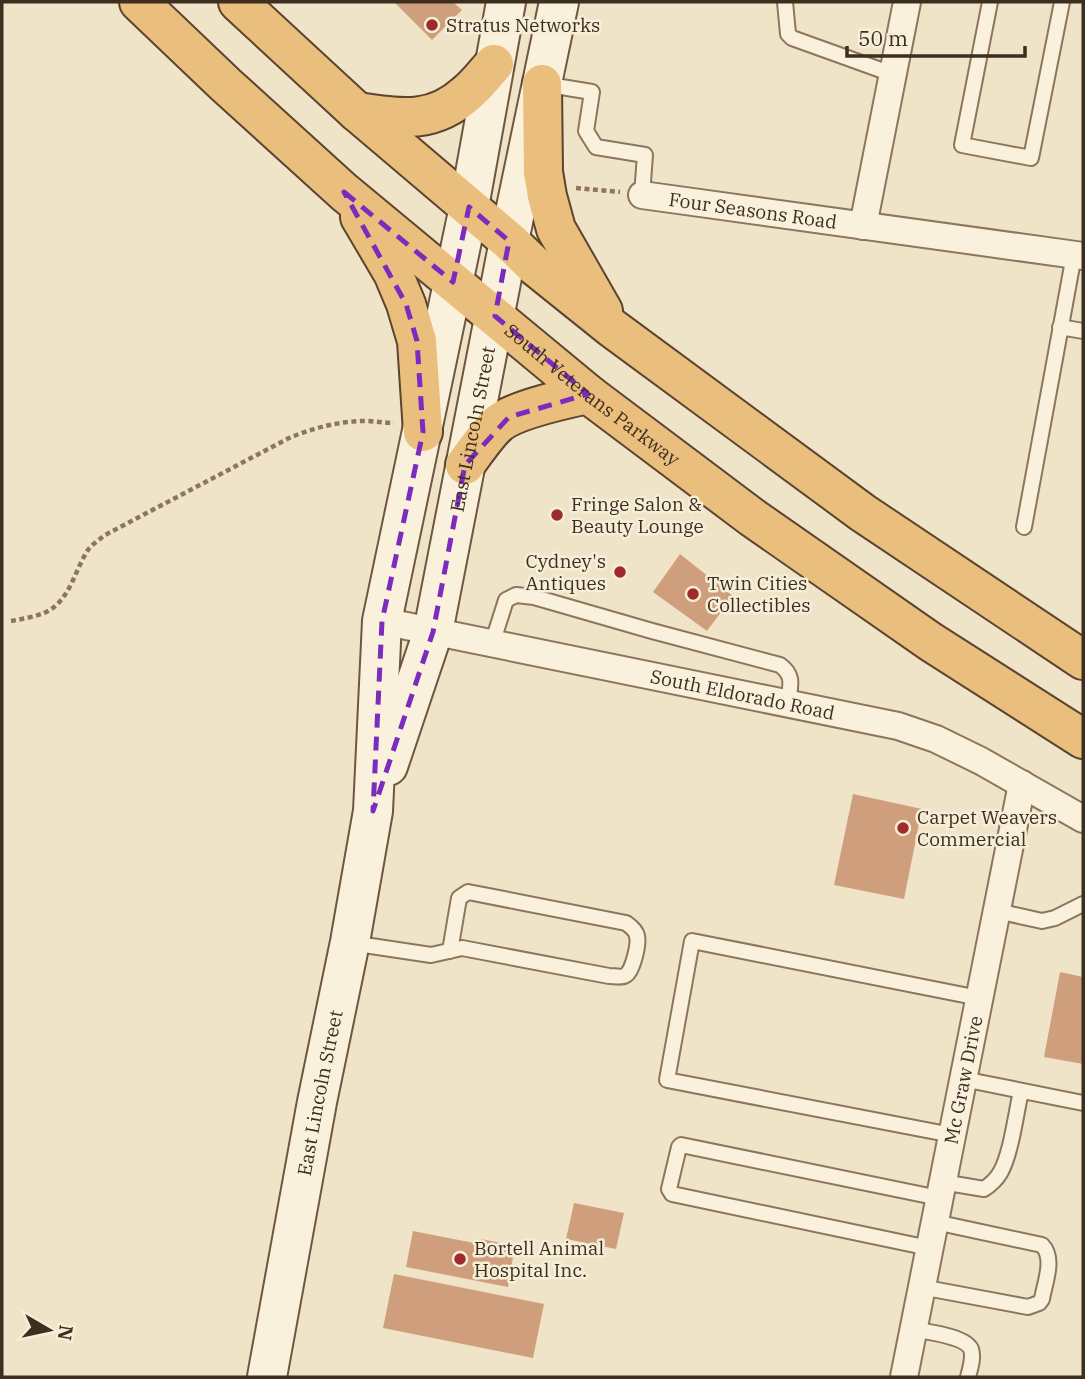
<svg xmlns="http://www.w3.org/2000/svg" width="1085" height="1379" font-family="'IBM Plex Serif',serif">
<rect width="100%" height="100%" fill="#f0e4c8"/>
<path fill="#cf9f7d" d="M394 2H453L462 10 432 40Z
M680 554 733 596 707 631 653 592Z
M853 794 922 809 904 899 834 885Z
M1060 972 1083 977V1064L1044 1057Z
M574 1203 624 1213 616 1249 566 1239Z
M413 1231 479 1244 481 1239 501 1243 500 1248 514 1251 508 1287 406 1267Z
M394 1274 544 1304 533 1358 383 1328Z"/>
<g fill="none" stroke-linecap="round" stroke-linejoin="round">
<defs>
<path id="service" d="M785 2 788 34 792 38 892 74
M990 2 962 145 1031 158 1062 2
M543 84 592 92 586 131 596 147 645 155 642 195
M1060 327 1083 331
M1024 527 1074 255
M492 644 506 600 516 595 534 597 652 631 780 665C795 676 790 686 788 703
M997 911 1042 921 1055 918 1083 904
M351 943 431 955 462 948 609 976C615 976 622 978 626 975 633 970 639 944 637 936 636 930 630 926 626 923L468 892 459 898 450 951
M963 1079 1083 1103
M952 1135 667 1080 692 941 979 998
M942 1182 984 1189C990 1185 996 1180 1000 1173 1011 1155 1016 1113 1021 1091
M929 1248 672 1194 669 1189 679 1147 681 1145 939 1198
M921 1287 1028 1307 1039 1303 1042 1299C1045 1282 1055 1258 1042 1245L935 1222
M913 1329C927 1332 965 1336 971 1349 974 1358 970 1369 968 1377"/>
<g id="minor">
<path id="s1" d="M642 195 1083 256"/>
<path d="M863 226 907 2"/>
<path id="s2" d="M382 621 898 726 936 739 981 761 1083 819"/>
<path id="s3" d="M904 1377 1022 784"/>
</g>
<g id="secondary">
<path id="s4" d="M388 766 433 632 509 241 559 2"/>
<path id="s5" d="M267 1377 317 1102 350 942 373 811 382 621 469 207 506 2"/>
</g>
<g id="trunk">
<path id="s6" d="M139 2 226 85 344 192 588 394 753 518 931 642 1083 739"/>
<path d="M238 2 357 112 509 241 536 267 612 328 863 513 1083 660"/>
<path d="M542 84 543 172 547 196 556 229 603 311"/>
<path d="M357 112C400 118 432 125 467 93 477 85 485 74 494 64"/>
<path d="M360 217 393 273 406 304 417 341 423 432"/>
<path d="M465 465C475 452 487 433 499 423 517 409 565 399 588 394"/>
</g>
</defs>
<use href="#service" stroke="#8d765c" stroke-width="18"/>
<use href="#minor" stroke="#8d765c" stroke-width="30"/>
<use href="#secondary" stroke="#6f573f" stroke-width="42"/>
<use href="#trunk" stroke="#5b4430" stroke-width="42"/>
<path stroke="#8d765c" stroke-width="4.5" stroke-dasharray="5 3.5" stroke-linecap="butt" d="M576 188 620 192
M11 621C22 619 34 617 44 613 70 602 74 571 88 550 92 544 99 540 105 535L289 438C313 428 339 421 365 421 375 421 384 423 394 423"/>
<use href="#service" stroke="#faf1dc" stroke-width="14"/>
<use href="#minor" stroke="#faf1dc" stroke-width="26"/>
<use href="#secondary" stroke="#faf1dc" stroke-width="38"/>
<use href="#trunk" stroke="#eabe7c" stroke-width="38"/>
</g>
<path fill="none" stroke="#7b2cbf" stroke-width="5" stroke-dasharray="14 9" stroke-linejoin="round" d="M344 192 453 282 469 207 509 241 495 316 588 394 509 417 465 465 433 632 373 811 382 621 423 432 417 341 406 304Z"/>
<g fill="#9e2a2b" stroke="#f7eed8" stroke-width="2.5">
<circle cx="432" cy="25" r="7"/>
<circle cx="557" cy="515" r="7"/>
<circle cx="620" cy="572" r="7"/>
<circle cx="693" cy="594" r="7"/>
<circle cx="903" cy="828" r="7"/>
<circle cx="460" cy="1259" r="7"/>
</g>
<g text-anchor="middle" stroke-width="5" stroke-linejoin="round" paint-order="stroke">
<g font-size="19" fill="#3d2e20" stroke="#f7eed8" text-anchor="start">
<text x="446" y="32">Stratus Networks</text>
<text x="571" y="511">Fringe Salon &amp;<tspan x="571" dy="22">Beauty Lounge</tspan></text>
<text x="606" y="568" text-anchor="end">Cydney's<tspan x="606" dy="22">Antiques</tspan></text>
<text x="707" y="590">Twin Cities<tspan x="707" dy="22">Collectibles</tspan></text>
<text x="917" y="824">Carpet Weavers<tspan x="917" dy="22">Commercial</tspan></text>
<text x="474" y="1255">Bortell Animal<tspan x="474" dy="22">Hospital Inc.</tspan></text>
</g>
<g font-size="19" fill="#3d2e20" stroke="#f7eed8">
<text dy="7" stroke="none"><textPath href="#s1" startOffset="112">Four Seasons Road</textPath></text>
<text dy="7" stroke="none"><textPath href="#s6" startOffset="600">South Veterans Parkway</textPath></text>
<text dy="7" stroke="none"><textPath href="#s4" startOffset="348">East Lincoln Street</textPath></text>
<text dy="7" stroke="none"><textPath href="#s2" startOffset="368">South Eldorado Road</textPath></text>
<text dy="7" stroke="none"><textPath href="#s3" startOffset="303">Mc Graw Drive</textPath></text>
<text dy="7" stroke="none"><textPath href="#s5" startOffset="289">East Lincoln Street</textPath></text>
</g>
</g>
<rect width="1085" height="1379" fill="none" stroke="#3d2e20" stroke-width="7"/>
<g transform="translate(49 1330) rotate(99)" stroke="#f7eed8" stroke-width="5" paint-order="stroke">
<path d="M0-5L12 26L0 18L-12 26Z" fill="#3d2e20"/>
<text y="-10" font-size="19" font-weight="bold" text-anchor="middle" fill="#3d2e20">N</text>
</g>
<path d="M847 46v10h178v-10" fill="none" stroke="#3d2e20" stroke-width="3.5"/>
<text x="858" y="46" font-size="21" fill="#3d2e20" stroke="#f7eed8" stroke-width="5" paint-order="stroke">50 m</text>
</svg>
